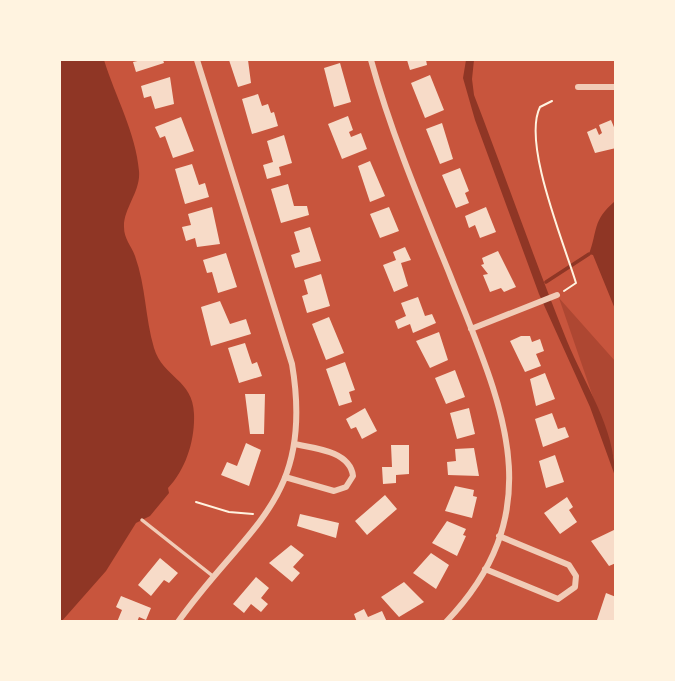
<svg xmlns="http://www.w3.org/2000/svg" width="675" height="681" font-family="Manrope,sans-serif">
<rect width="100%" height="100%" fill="#c8553d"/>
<path fill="#ae4732" d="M559 298 615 361V461Z"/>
<path fill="#8f3625" d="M60 60H104C115 96 136 133 139 171 141 191 123 209 124 227 124 239 131 245 135 256 146 287 145 317 154 348 163 378 193 379 194 414 195 440 186 469 168 488L169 493 150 516 136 523 106 571 61 622Z
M466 60H474L472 79 474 95C506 178 534 259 567 341 585 385 615 428 615 476L590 407 539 294 475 120 463 78Z
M615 201V309L593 255 589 254C598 230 592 221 615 201Z"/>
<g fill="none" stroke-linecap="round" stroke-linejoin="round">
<path stroke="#8f3625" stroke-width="3.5" d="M546 282 589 254"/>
</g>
<path fill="#f7dbc8" d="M142 60H163L164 63 136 72 133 62Z
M229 60H248L251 83 238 87Z
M407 60H426L427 65 410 70Z
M340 63 351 102 334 107 324 68Z
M430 75 444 110 425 118 411 83Z
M170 77 174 104 155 109 151 96 144 98 141 86Z
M258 94 262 106 268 104 271 113 274 112 278 126 252 134 242 99Z
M348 116 353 130 349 132 351 137 361 133 367 149 342 159 328 124Z
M181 117 194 151 173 158 165 136 160 138 155 127Z
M611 120 616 132V148L595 153 587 132 596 128 599 135 602 133 599 125Z
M442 123 453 159 440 164 426 129Z
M284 135 292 163 279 167 281 175 267 179 263 165 273 162 267 141Z
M370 161 385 196 370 202 358 166Z
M192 164 199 185 205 183 209 197 185 204 175 169Z
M460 168 469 191 465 193 469 203 456 208 442 175Z
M288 184 294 206H307L309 215 281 223 271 189Z
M212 207 220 244 197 247 195 238 186 241 182 227 191 225 188 214Z
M389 207 399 231 380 238 370 214Z
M486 207 496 232 480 238 475 225 469 228 465 216Z
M310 227 321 261 295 268 291 255 300 252 294 232Z
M405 247 411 260 401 263 408 286 394 292 383 265 396 260 393 252Z
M498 251 516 287 504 292 501 288 490 292 483 275 488 274 481 265 484 264 482 258Z
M226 253 237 287 218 293 212 272 207 273 203 260Z
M321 274 330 306 307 313 302 296 308 294 304 280Z
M418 297 425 316 432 314 436 323 413 333 410 324 398 329 395 321 406 316 401 303Z
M220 301 230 324 246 319 251 334 211 346 201 307Z
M329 317 344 353 326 360 312 324Z
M439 332 448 360 430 368 416 341Z
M521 336H530L532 342 540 339 544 351 536 354 541 366 525 372 510 341Z
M245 343 252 364 257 362 262 376 239 383 228 348Z
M345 362 355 390 349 392 352 402 339 406 326 369Z
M455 370 465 397 446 404 435 378Z
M545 373 555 399 536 406 530 379Z
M245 394H265L264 434H250Z
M365 408 377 431 362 439 356 427 351 429 346 419Z
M469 408 475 434 457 439 450 413Z
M552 413 558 429 565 427 569 437 543 447 535 419Z
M246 443 261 450 249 486 221 475 227 462 237 466Z
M391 445H409V474L396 475V483L383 484 382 467H392Z
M474 448 479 476 448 475 447 462 456 461 455 449Z
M555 455 564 482 546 488 539 461Z
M455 486 474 490 473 496 477 497 472 518 445 511Z
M385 495 397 509 367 535 355 521Z
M567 497 573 507 569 510 577 522 560 534 544 513Z
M300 514 339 523 336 538 297 526Z
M447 521 466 529 463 535 466 536 457 556 432 543Z
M616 529V563L609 566 591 541Z
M291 545 304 555 293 567 300 573 292 582 269 563Z
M431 553 449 565 436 589 413 573Z
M160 558 178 573 169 583 164 580 151 596 138 585Z
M256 577 269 588 261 598 268 604 261 612 251 604 244 613 233 604Z
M404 582 424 602 399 617 381 597Z
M606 593 616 597V622L597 620Z
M121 596 151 608 146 620 139 617 137 622H117L122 610 116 607Z
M364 609 368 617 382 611 387 622H357L354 614Z"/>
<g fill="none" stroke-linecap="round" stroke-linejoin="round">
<path stroke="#fff3e0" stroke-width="2" d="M552 101 540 107C522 143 564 243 576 283L564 291
M196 502 229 512 253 514"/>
<path stroke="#f1ccb7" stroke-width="3.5" d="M142 520 214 577"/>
<path stroke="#f1ccb7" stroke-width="6" d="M371 60C391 133 421 204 450 275 499 400 556 507 446 622
M578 87H616
M471 329 557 295
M285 477 334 491 346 487 353 476C350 451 314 448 294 444
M485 569 558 599 575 587 576 576 569 565 499 536
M178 622C246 526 315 500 292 364L197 60"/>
</g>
<rect width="675" height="681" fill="none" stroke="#fff3e0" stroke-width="122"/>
</svg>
